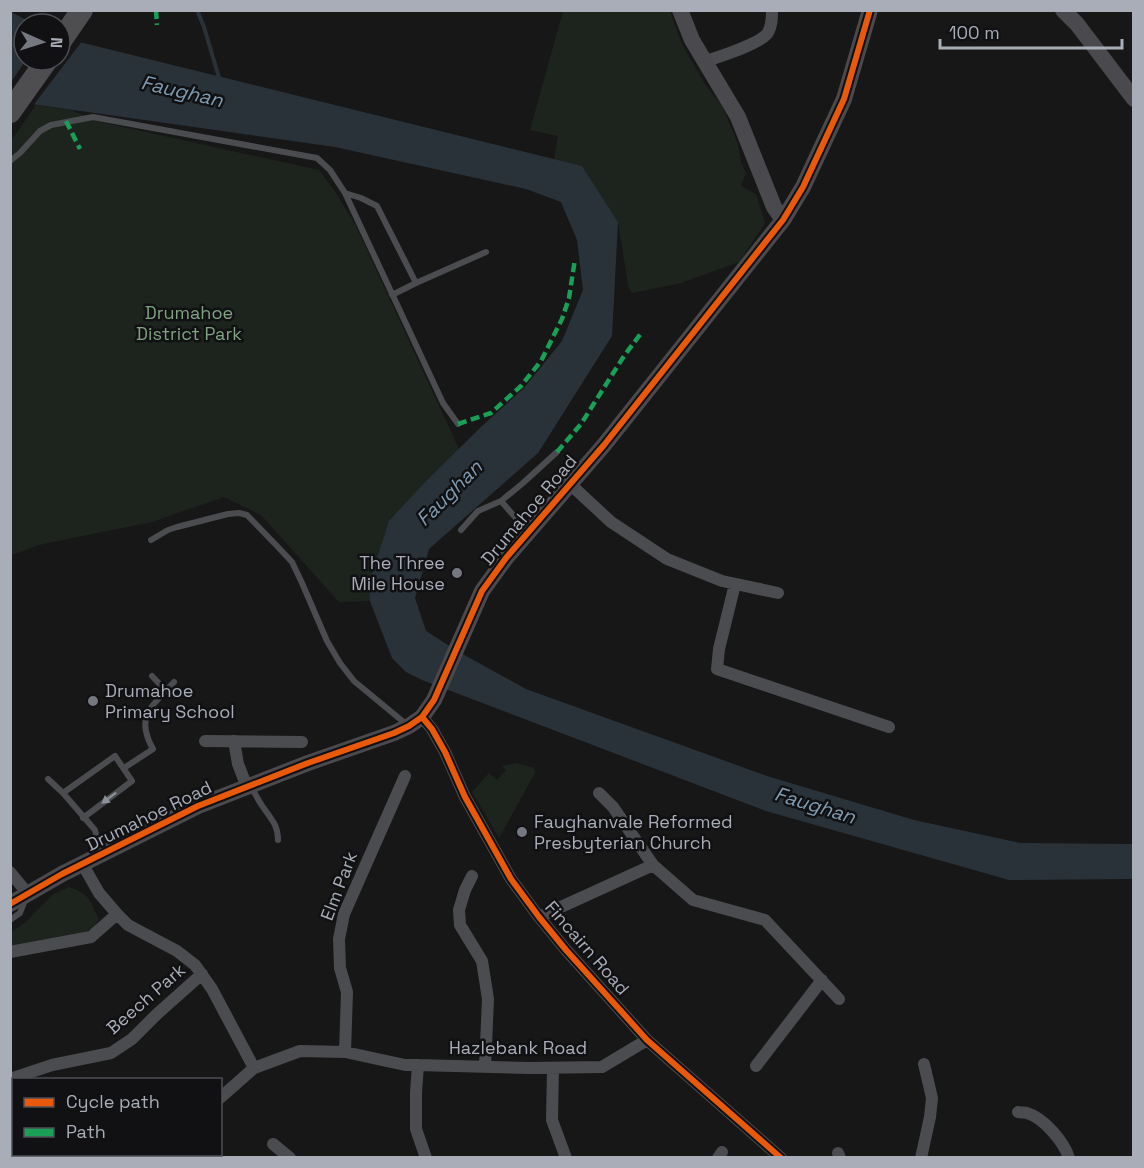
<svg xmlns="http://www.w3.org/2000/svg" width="1144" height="1168" font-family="'Space Grotesk',sans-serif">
<rect width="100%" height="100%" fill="#171717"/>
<path fill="#1d241e" d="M563 11H670L682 44 705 84 723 108 738 144 741 162 746 173 741 186 756 194 765 223 739 262 681 283 632 293 628 285 618 222 582 166 554 160 558 136 530 130Z
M36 105 70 110 101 122 319 170 334 190 355 224 459 449 428 479 369 583 370 601 339 602 261 515 224 497 152 522 43 544 11 555V141Z
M517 763 534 768 535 773 499 838 472 792 489 773 497 780 506 770 502 766Z
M69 887C90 894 90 901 99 920L93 928 86 932 11 947 10 933 26 922 52 895Z"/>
<path fill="#2a3239" d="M11 12 34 24H24V60H60L63 38 582 166 618 222 612 336 538 453 429 549 415 598 426 631 459 652 526 689 767 776 914 820 1020 843 1133 844V879L1009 880 766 811 422 680 406 672 392 658 370 601 369 583 389 521 428 479 482 426 524 388 562 341 583 290 577 240 561 202 526 189 335 147 17 102 11 98Z"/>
<path fill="#171717" d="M60 34 83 40 32 107 21 106 11 100V82L26 60H60Z"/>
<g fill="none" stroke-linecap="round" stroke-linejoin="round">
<path stroke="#2a3239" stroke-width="4" d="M197 10 204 27 220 81"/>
<path stroke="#4b4c50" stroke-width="6" d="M10 161 20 153 40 131 51 125 93 117 317 158 330 170 345 193 443 403 458 424
M345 193 361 198 377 206 416 283 392 295
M416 283 486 252
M501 501 528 532
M461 530 478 511 501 501 523 483 557 452
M151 540 168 530 177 527 228 514 239 513 247 515 277 546 292 562 302 583 327 641 340 663 354 681 406 724
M152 676 166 691
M124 768 153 749C147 739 142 724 148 712 152 704 168 689 174 682
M48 779 63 793 95 830 100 854
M251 786C254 792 257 798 261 804 269 817 278 823 278 840
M63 793 115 756 132 781 83 818
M10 920 20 913 25 900"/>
<path stroke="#4b4c50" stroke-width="12" d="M706 61C721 56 757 45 767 34 772 27 772 18 772 10
M570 484 611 522 667 559 722 581 778 593
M735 584 719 649 717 669 889 727
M422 717 432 729 445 752 465 797 511 879 539 917 566 950 647 1040 781 1158
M205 741 302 742
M234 741 238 764 247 787
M599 793 613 807 653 865 693 900 765 920 839 999
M83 865 99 893 117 914 128 925 177 951 195 965 212 989 254 1068
M10 872 28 894
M472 876 465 890 459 910 460 925 482 961 488 999 485 1067
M539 917 653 865
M10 952 91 937 117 914
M345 1052 347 992 340 968 339 939 344 914 405 776
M418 1065 416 1093V1129L426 1158
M756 1066 822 980
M553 1068 552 1120 566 1158
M10 1079 52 1065 111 1053 132 1039 157 1014 202 974
M220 1098 254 1068 300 1051 345 1052 405 1065H418L529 1068 602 1067 647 1040
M1018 1112C1021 1113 1024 1112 1027 1113 1044 1118 1064 1142 1069 1158
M273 1144 290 1158
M838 1153 840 1158
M196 1158 197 1154
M718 1158 722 1152
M921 1158 930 1117 932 1098 924 1064"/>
<path stroke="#4a4a4e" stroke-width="16" d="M680 10 692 40 738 117 774 207 783 220
M1063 10 1077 24 1134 99
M10 904 62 874 198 806 308 763 394 733 409 726 422 717 434 700 482 591 506 558 604 445 783 220 803 187 844 99 870 10"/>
<path stroke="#4e4e51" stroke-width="22" d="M60 42 82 10
M10 112 47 60"/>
<path stroke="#1a9f57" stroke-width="4.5" stroke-dasharray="9 4.5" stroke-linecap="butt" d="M156 10 157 25
M66 121 80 149
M458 424 491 413 521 386 541 361 562 319 569 298 575 259
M557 452 581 424 624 356 642 332"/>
<defs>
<path id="cycleway" d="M422 717 432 729 445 752 465 797 511 879 539 917 566 950 647 1040 781 1158
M10 904 62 874 198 806 308 763 394 733 409 726 422 717 434 700 482 591 506 558 604 445 783 220 803 187 844 99 870 10"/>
</defs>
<use href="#cycleway" stroke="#111113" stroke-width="10"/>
<use href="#cycleway" stroke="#e8590c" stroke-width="6"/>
</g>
<defs><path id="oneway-solid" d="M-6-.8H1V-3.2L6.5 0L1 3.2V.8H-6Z" transform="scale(1.5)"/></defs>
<use fill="#8c9099" href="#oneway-solid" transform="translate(109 798) rotate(143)"/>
<g fill="#757880" stroke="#111113" stroke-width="2">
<circle cx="457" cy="573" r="6"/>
<circle cx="93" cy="701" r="6"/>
<circle cx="522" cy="832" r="6"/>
</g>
<g text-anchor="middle" stroke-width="5" stroke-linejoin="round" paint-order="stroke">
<g font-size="18" fill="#7fa381" stroke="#111113">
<text x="189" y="319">Drumahoe<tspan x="189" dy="21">District Park</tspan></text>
</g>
<g font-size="18" fill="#a8adb8" stroke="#111113">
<text transform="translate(529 510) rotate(-50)" y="6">Drumahoe Road</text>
<text transform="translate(149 816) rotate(-26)" y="6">Drumahoe Road</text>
<text transform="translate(339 886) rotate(-69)" y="6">Elm Park</text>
<text transform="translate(587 948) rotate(49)" y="6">Fincairn Road</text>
<text transform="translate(146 999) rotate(-41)" y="6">Beech Park</text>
<text x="518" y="1054">Hazlebank Road</text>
</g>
<g font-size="18" fill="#a8adb8" stroke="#111113" text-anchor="start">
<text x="445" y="569" text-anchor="end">The Three<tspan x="445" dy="21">Mile House</tspan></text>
<text x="105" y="697">Drumahoe<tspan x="105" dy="21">Primary School</tspan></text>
<text x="534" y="828">Faughanvale Reformed<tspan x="534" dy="21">Presbyterian Church</tspan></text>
</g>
<g font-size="20" font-style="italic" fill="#7f9bb3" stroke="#111113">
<text transform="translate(182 91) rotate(13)" y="7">Faughan</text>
<text transform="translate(449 493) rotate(-45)" y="7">Faughan</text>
<text transform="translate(815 805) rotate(17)" y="7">Faughan</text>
</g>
</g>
<rect width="1144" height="1168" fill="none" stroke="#a8adb8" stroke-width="24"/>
<rect x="12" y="1078" width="210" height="78" fill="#111113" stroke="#4d4f55" stroke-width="1.5"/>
<rect x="24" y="1098" width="30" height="9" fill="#e8590c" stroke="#4d4f55" stroke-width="1.5"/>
<text x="66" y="1108" font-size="18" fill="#a8adb8">Cycle path</text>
<rect x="24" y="1128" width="30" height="9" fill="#1a9f57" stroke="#4d4f55" stroke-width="1.5"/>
<text x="66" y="1138" font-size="18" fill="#a8adb8">Path</text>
<g transform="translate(42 42) rotate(93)"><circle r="28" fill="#111113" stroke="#4d4f55" stroke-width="1.5"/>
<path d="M0-4.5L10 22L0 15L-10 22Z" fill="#757880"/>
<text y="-9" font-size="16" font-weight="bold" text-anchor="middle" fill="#a8adb8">N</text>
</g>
<path d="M940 39v9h182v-9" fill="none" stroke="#a8adb8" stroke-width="3"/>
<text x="949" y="39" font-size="18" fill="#a8adb8" stroke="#111113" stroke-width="4.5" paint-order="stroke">100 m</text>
</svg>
